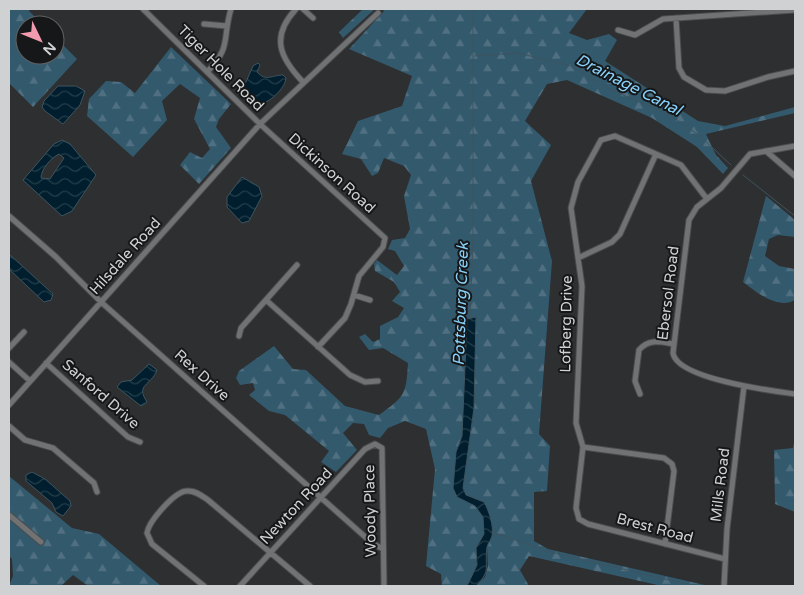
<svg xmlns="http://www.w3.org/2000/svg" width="804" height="595" font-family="'Varela Round',sans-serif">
<defs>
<pattern id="forest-firs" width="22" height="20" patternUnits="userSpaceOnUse" patternTransform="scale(1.25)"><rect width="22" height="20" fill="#33596d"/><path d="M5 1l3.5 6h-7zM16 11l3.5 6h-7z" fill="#507081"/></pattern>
<pattern id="water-waves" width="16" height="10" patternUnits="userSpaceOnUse" patternTransform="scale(1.25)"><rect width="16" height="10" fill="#001e2e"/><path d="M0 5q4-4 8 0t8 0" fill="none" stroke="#243e4b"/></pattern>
</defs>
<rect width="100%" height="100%" fill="#2d2f31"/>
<path fill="url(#forest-firs)" d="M9 9H30L29 11 43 25H25V55H55V37L77 59 33 107 9 83Z
M363 9H375L343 38 339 32Z
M382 9H587L569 33 587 40 609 34 617 40 605 61 698 121 725 126 795 107V113L706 134 716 155 728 168 723 174 697 147 652 118 567 80 547 84 525 121 551 145 531 181 552 261 539 434 550 446 547 491 534 492V541L548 549 709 586H662L529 556 520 570 529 586H476L485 577 488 566 487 546 492 536 484 503 466 495 463 488 474 408 475 317 462 436 456 452 457 497 475 505 483 517 484 534 476 548 477 565 467 586H442L441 574 426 566 435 469 426 429 405 421 388 428 380 438 369 435 364 424 353 423 343 433 357 450 336 472 321 462 329 451 285 415 269 411 249 395 255 390 253 383 240 385 236 378 239 371 274 346 293 369 306 370 345 406 379 415C405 396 406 395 408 363L383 348 369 350 359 337 365 334 373 342 380 339V326L398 317 404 308 392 301 400 292 394 282 375 271 374 264 377 260 397 275 404 266 395 251 388 249 392 240 405 238 410 229 404 196 411 175 404 166 384 158 378 173 372 176 361 159 342 154 358 121 402 106 412 76 349 49 384 11Z
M171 47 231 104 219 119 216 127 231 148 199 184 180 165 190 152 202 158 210 149 194 119 200 98 180 84 162 101 167 120 133 157 87 116 89 99 106 81 121 82 135 93Z
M766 196 795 220V237L778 235 769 239 765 256 779 266 795 269V300C778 310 756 292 743 282Z
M795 439V512L775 504 774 450 793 448Z
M9 476 72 528 99 534 161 586H88L73 575 61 586H9L13 576 12 559 9 556Z"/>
<path fill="url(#water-waves)" stroke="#3e545f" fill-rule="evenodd" d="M258 63 260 65 257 72C266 82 272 75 283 75L286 78C285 89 269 103 258 105L247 98 242 91 253 66Z
M58 86H76L85 91 80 105 63 124 45 111 42 107 44 101Z
M62 140 70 144 96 175 72 211 62 216 23 180 54 144ZM59 154 64 158 50 179 41 178C41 169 51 158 59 154Z
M242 177 259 187 262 196 249 221 242 223 227 207V197Z
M9 254 53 294 51 300 44 302 9 269Z
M476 317 474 408 463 488 466 495 484 502C489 511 494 526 492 536 491 540 488 543 487 547 484 566 492 570 476 586H467L477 565 476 548 484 534 483 517 475 506 457 497 453 488 456 452 462 436 467 319Z
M149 364 157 370C151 386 135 384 147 402L141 406 117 387 121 382 132 380Z
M32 472 45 479 70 501 71 506 63 516 56 512 52 503 26 481V475Z"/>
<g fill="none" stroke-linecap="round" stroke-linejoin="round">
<path stroke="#3e545f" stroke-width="1" d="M474 56 518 53 571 66 607 88 670 115 700 136 731 165
M743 175 795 216
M470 318 473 239V9
M492 532 551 552 694 586"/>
<defs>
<path id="street" d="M143 9 260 124 385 238 383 247 359 276 351 304 345 318 318 347
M296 9C270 37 280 58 303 82
M303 9 313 18
M676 18 679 68 684 77 706 90 725 91 768 77 795 71
M204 24 227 26
M618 30 635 35 663 19 795 10
M207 72C232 47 222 39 231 9
M795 146 750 154 721 188 697 207 689 220 673 353C677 379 773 391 795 394
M766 151 795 176
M707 199 681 165 615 136 601 140 578 182 571 208 582 286 576 423 583 447 576 508 579 519 588 524 725 559
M9 216 56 257 101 302 372 543 383 549
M578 258 612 242 620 234 656 154
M354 295 370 300
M266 300 350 375 365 382 378 381
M239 336 241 328 297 265
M9 348 24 332
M9 362 30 381
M46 363 128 437 140 442
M640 394 635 381 639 350C649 338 661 342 674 344
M9 405 260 124 378 13
M9 426 25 440 53 448 94 483 97 492
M583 447 664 458 672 464 674 471 665 544
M9 515 41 542
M204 586 152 544 147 533C149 521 175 491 187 491 195 490 202 496 208 500L310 586
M240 586 365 449 375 444 382 448 384 586
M724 586 727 529 744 386"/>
</defs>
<use href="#street" stroke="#4a4c4e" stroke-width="7"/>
<use href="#street" stroke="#717273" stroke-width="5"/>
</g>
<g text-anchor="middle" stroke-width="4" stroke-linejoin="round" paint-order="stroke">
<g font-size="15" fill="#d0d1d2" stroke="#161718">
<text transform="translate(221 68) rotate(45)" y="5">Tiger Hole Road</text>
<text transform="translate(332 173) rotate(42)" y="5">Dickinson Road</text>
<text transform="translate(125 256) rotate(-48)" y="5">Hilsdale Road</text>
<text transform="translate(668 293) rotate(-83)" y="5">Ebersol Road</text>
<text transform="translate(566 324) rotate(-89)" y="5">Lofberg Drive</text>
<text transform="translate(202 375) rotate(42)" y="5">Rex Drive</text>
<text transform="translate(101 394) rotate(41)" y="5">Sanford Drive</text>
<text transform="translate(720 485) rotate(-83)" y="5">Mills Road</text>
<text transform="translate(296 506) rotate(-47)" y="5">Newton Road</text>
<text transform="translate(370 511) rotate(-91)" y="5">Woody Place</text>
<text transform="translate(655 528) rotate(15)" y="5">Brest Road</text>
</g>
<g font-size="16" font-style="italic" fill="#87d1fa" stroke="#161718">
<text transform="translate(629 84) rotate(27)" y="6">Drainage Canal</text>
<text transform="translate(460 304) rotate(-88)" y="6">Pottsburg Creek</text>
</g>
</g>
<rect width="804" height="595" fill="none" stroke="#d0d1d2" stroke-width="20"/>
<g transform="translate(40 40) rotate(133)"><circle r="24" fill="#161718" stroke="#606162"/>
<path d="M0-4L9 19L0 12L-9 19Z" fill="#f29aae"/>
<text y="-8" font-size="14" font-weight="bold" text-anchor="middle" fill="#d0d1d2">N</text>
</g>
</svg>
